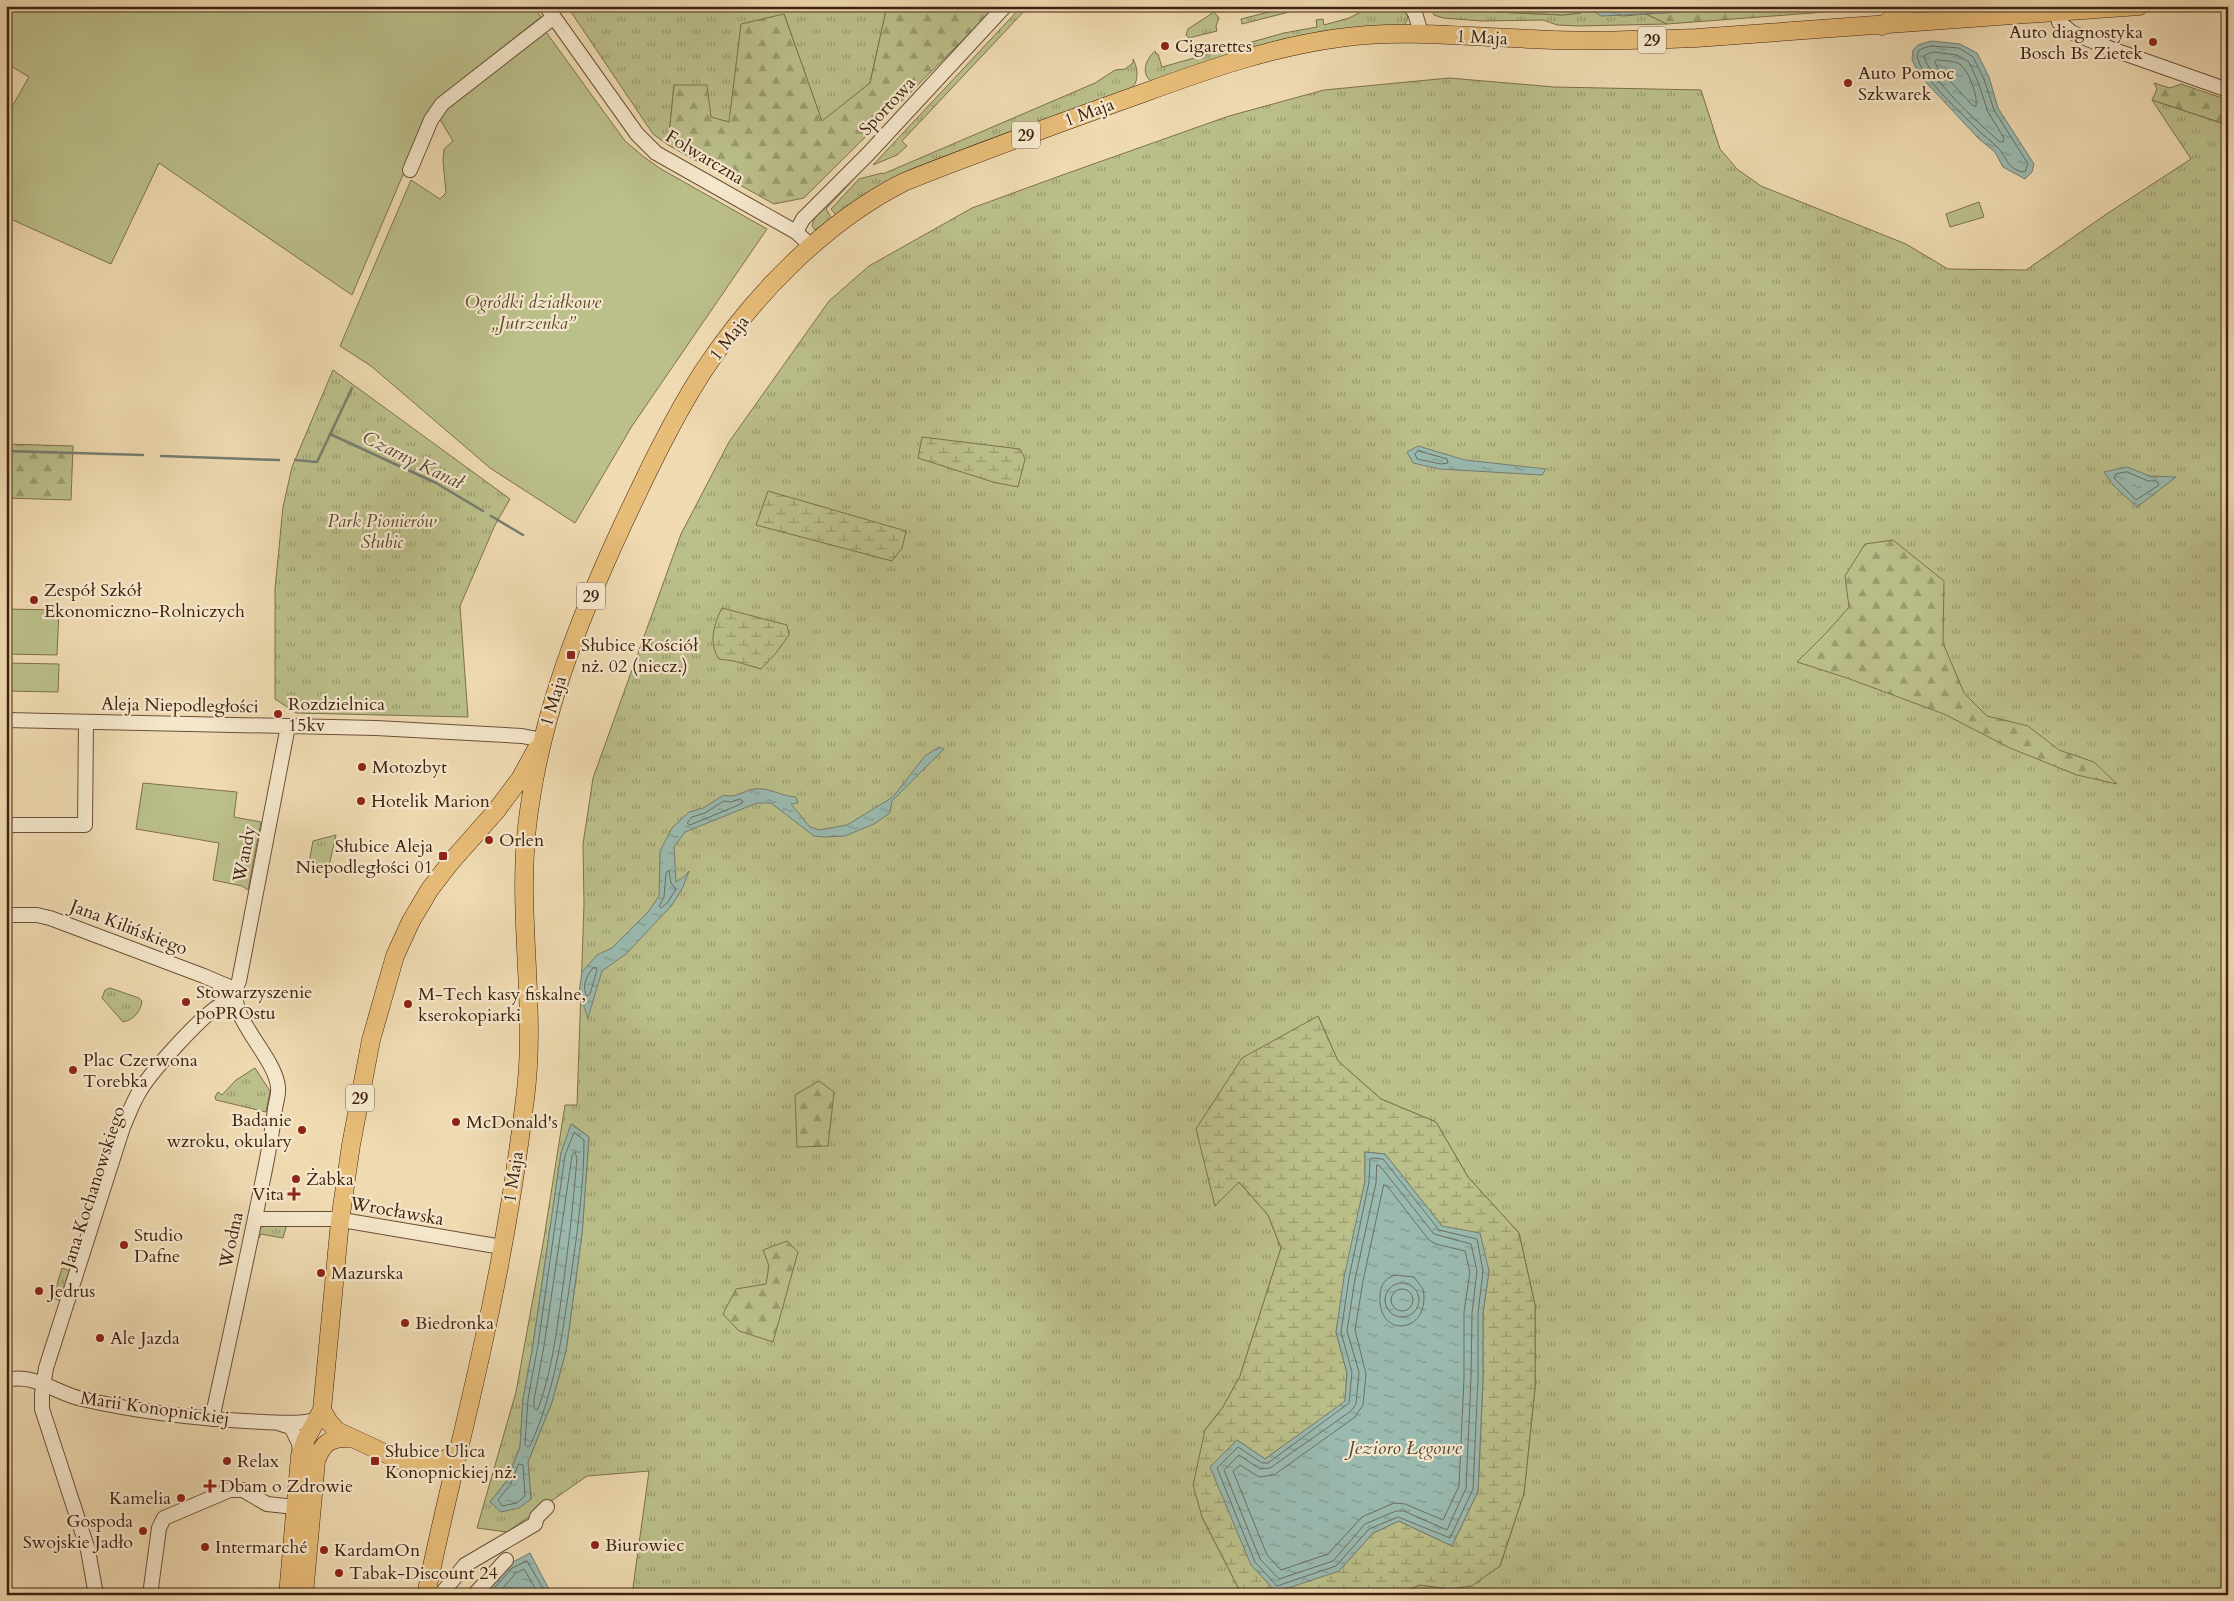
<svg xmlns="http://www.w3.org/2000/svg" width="2234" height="1601" font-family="Cardo,serif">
<defs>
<pattern id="grass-tufts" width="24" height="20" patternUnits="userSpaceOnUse" patternTransform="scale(1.25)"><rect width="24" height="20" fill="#bbbf8a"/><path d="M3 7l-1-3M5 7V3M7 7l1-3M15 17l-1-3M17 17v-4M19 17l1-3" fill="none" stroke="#999b6f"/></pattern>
<pattern id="forest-firs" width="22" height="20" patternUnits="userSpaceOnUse" patternTransform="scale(1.25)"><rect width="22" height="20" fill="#bbbf8a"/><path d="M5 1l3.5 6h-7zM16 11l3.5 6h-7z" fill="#999b6f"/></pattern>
<pattern id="wetland-marsh" width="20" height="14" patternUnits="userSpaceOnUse" patternTransform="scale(1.25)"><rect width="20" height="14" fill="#bbbf8a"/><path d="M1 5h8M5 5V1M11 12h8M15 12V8" fill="none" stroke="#999b6f"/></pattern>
<pattern id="water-ripples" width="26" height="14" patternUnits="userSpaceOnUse" patternTransform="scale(1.25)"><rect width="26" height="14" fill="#9abab0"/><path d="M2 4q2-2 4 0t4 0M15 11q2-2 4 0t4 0" fill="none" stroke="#7f978e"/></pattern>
</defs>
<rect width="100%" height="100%" fill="#efdab1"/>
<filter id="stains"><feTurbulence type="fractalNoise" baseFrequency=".004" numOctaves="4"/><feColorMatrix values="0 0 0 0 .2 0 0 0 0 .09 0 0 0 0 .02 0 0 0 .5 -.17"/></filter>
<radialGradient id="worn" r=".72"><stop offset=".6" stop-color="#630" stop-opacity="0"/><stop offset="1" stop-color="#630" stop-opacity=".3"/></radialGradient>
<path fill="url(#grass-tufts)" stroke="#7d704e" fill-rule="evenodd" d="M567 6H887L870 83 822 122 784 14 729 122 711 118 674 85 668 145 653 134Z
M1022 6H1029L902 141 907 146 897 155 873 165Z
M1276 6 1290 8 1305 6V8L1242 24 1241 19 1277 10Z
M1373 6H1405C1408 13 1410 22 1402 26L1152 82C1140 74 1146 59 1155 51L1156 54H1158L1162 67 1284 33 1317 27 1316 20 1323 19 1324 25 1349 18Z
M1430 6H1488L1495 12 1563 15 1581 13 1575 6H1586L1590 10 1623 16 1646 14 1667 24 1578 26 1557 25 1543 20 1482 21 1443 18 1434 15Z
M1214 12 1219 18 1216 26 1217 31 1189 38 1186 35 1188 29Z
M1133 59C1137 66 1140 80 1132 88L837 216 831 209 859 179 882 173 883 174 1095 83 1115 70 1125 69 1133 63Z
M1449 78 1554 87 1701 90 1720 149 1737 169 1761 186 1906 244 1948 269 2026 270 2108 213 2191 159 2152 100 2228 125V1595H1394L1420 1585 1448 1589 1500 1566 1524 1493 1535 1388V1305L1519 1233 1468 1177 1436 1122 1381 1099 1338 1061 1318 1016 1215 1206 1239 1182 1268 1215 1281 1248 1240 1376 1223 1407 1205 1430 1202 1517 1242 1595H632L649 1471 587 1476 507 1532 477 1528 516 1392 544 1238 565 1105H577L584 904 583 844 593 778 681 534 729 442 829 301 869 266 972 208 1068 173 1229 116 1324 90ZM572 1124 589 1137 582 1234 566 1351 552 1402 528 1462 531 1499 490 1502 506 1482 520 1447 523 1399 533 1345 561 1153Z
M853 180 826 209 832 219 815 230 812 226 814 219 847 184Z
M333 370 510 499 495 525 460 606 468 717 296 713 275 699V589L283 507 292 467Z
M336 835 329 866 309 863 313 841Z
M110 988 139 998 142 1001C141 1011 134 1020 123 1022L102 998 105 990Z
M255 1068 270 1091 266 1112 216 1100 215 1097 218 1092 222 1095 236 1080Z
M287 1224 283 1238 261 1234 259 1238H258L259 1230 264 1225Z
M62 1268 74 1272 64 1302 53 1298Z"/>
<path fill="url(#forest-firs)" stroke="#7d704e" d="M887 6H997L804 198 774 204 668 145 674 85H707L711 117 729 122 741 24 784 14 822 121 870 83Z
M1757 6H1881L1879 8 1667 24 1646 14Z
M2154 83 2170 88 2181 84 2228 100V125L2152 100 2157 89Z
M6 444 73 446 71 500 6 498Z
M1893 540 1944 581 1943 643 1964 693 1987 716 2028 726 2059 750 2094 762 2117 784 2077 775 2010 748 1944 714 1847 678 1797 662 1827 632 1849 607 1845 576 1865 544Z
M819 1081 834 1092 828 1146 797 1147 795 1095Z
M787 1241 798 1252 773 1342 739 1331 723 1314 736 1289 766 1284 769 1266 763 1250Z"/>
<path fill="url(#wetland-marsh)" stroke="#7d704e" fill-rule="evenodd" d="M1488 6H1575L1581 13 1563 15 1495 12Z
M922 437 1020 449 1025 459 1018 487 993 482 918 458Z
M768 491 906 531 902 548 892 561 756 525Z
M722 608 787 625 789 635 776 653 761 669 734 661 719 659C708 643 714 624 722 608Z
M1318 1016 1338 1061 1381 1099 1436 1122 1468 1177 1519 1233 1535 1305V1388L1524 1493 1500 1566 1472 1586 1448 1589 1420 1585 1394 1595H1242L1202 1517 1193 1485 1205 1430 1223 1407 1240 1376 1281 1248 1268 1215 1239 1182 1215 1206 1196 1129 1242 1058ZM1365 1152 1385 1154 1442 1226 1489 1271 1483 1313V1379L1478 1491 1452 1546 1399 1521 1373 1533 1339 1571 1237 1440 1265 1459 1345 1402 1347 1373 1336 1332 1365 1181Z"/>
<path fill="#bbbf8a" stroke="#7d704e" d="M6 6H533L541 17 446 92 430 111 352 295 159 163 111 264 6 217V117L29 77 6 63Z
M546 32 625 141 644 157 661 169 767 229 632 426 575 523 490 468 371 366 340 346 411 180 440 199 446 193 443 161 444 149 453 141 438 116Z
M1979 202 1984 217 1950 227 1946 214Z
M6 609 59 610 57 655 6 654Z
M6 663 59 664 58 692 6 691Z
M143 783 237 792 234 817 261 822 248 890 242 886 213 880 219 843 136 829Z"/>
<path fill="url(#water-ripples)" stroke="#767d70" d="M1586 6H1680L1684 12 1601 16Z
M1931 41 1960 44 1977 53 1989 77 1998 108 2034 164 2032 172 2025 179 2003 167 1995 152 1979 139 1921 77 1912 60 1913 50 1918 45Z
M1418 446 1465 460 1546 469 1542 475 1440 469 1413 463 1407 452Z
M2127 467 2150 476 2176 477 2137 507 2114 486 2104 472Z
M939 747 944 749 892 801 890 813 874 824 845 836 825 837 814 836 771 803H757L685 832 674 847 676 882 685 876 689 871 683 887 672 905 626 954 602 971 588 1018 579 992 582 972 597 955 612 948 648 912 659 896 660 851 672 828 689 812 703 808 724 795C735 799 743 791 754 789 769 787 780 796 796 797L798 803 791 804 810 827 819 830 847 825 893 797 925 756Z
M571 1124 589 1137 582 1234 566 1351 552 1402 528 1462 531 1499 519 1508 501 1512 490 1502 506 1482 520 1447 523 1399 533 1345 561 1153Z
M1365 1152 1385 1154 1442 1226 1480 1233 1489 1271 1483 1313V1379L1478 1491 1452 1546 1399 1521 1373 1533 1339 1571 1276 1592 1251 1565 1210 1467 1237 1440 1265 1459 1345 1401 1347 1373 1336 1332 1344 1277 1365 1181Z
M530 1553 552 1595H482L509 1564Z"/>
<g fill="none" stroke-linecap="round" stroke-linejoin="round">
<path stroke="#6c6e60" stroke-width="1" d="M1593 6C1608 14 1659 11 1676 6
M1932 46 1959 48 1973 57 1984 79 1994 110 2028 164 2025 172C2008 171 2007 157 1998 148 1991 140 1982 135 1975 127 1963 115 1911 68 1918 52 1920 48 1928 47 1932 46Z
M1933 52 1957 55 1969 62 1978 82 1988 112 2004 138 2003 142H2000C1982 127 1928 77 1924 56Z
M1937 60C1945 61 1954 60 1961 65 1969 72 1978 96 1976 106H1973L1937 67 1935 62Z
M1419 451 1447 459 1448 463 1441 464 1417 459 1415 454Z
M2127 472 2148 481H2157L2159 485 2136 500 2114 478 2116 474Z
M740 799 743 801 741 804 690 825 687 823 692 817 705 813 724 801 731 802Z
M669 871 671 883 676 889 668 902 661 908 659 906 664 897 666 873Z
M596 968 597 970 590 994 587 996C581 987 587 975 593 968Z
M575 1133 584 1140C584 1183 578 1227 572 1269 563 1329 556 1389 530 1446L527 1447 525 1444 528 1399 538 1345 565 1155 573 1135Z
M575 1152 577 1158C573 1206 568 1253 561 1300 556 1336 551 1374 538 1409L536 1410 534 1408V1400L544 1346 572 1156Z
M1372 1158 1383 1159 1439 1230 1477 1239 1483 1271 1478 1313V1379L1473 1489 1450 1538 1398 1517 1369 1529 1336 1566 1277 1586 1255 1562 1217 1468 1238 1447 1262 1463H1268L1349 1403 1352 1372 1341 1332 1349 1278 1369 1182 1370 1160Z
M1377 1165 1380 1166 1434 1234 1471 1244 1477 1271 1472 1313 1471 1378 1466 1488 1447 1530 1404 1511H1396L1365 1524 1333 1561 1279 1579 1260 1559 1224 1470 1239 1455 1260 1469 1270 1468 1351 1411 1356 1404 1359 1372 1347 1331 1355 1279 1376 1183Z
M1384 1185 1387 1186 1429 1240 1436 1244 1465 1251 1470 1272 1464 1312V1378L1459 1486 1443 1520 1405 1504 1394 1503 1362 1517 1328 1554 1281 1570 1267 1555 1233 1471 1240 1465 1259 1477 1274 1475 1355 1417 1363 1405 1366 1374 1355 1330 1363 1281Z
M1395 1275 1414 1277 1423 1289C1432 1333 1377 1341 1380 1295 1380 1285 1386 1278 1395 1275Z
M1385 1300a17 17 0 1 1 34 0a17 17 0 1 1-34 0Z
M1391 1300a11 11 0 1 1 22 0a11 11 0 1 1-22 0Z
M519 1464 523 1465 525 1496 517 1503 502 1506 498 1500 510 1485Z
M488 1595 512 1568 527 1561 547 1595
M497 1595 516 1573 524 1569 539 1595"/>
<path stroke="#767d70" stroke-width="2.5" d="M330 434 436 483 483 511
M6 451 143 455
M161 456 279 460
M295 460 317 462 352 388
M491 516 523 535"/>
<defs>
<path id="minor" d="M546 6 637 134 656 153 796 232 811 246
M1410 6 1415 13 1421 33
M2057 14 2059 22 2071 32 2109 48 2228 90
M410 170 431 120 442 104 554 17
M796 232 803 219 869 153 1005 6
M6 720 376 728 522 736 542 740
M6 825H85L86 722
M6 915H37L50 918 204 976 234 989
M255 1219H336L502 1247
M6 1380C35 1373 55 1393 82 1399 135 1411 191 1418 245 1421 269 1422 293 1425 317 1420
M212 1419C229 1341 246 1263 262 1184 267 1160 272 1135 275 1109 276 1102 279 1094 278 1087 275 1054 221 1013 239 981L288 726
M278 1423 291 1427 299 1443 300 1456
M96 1595 88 1550 42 1409V1394L46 1368 123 1127C129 1114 133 1101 141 1089 152 1071 206 1010 223 1004
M150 1595 159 1528 164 1518 230 1490H243L267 1504 295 1507
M438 1595 443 1592 465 1565 535 1524 537 1517 547 1507
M474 1595 506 1560"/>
<path id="major" d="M1882 26 1908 6
M322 1410 329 1422 337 1431 404 1462 412 1464H434L457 1454
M288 1595 300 1456 306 1439 322 1410 340 1221 351 1145 371 1040 395 956 411 921 430 889 450 863 496 811 520 779 536 750
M304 1595 316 1461C322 1444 330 1437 349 1438
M426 1595C443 1511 465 1428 483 1344 501 1264 515 1181 525 1099 537 1009 517 917 527 827 539 720 578 621 623 524 647 473 672 420 702 373 751 298 823 223 904 182 984 150 1065 121 1146 92 1209 69 1272 47 1339 38 1403 29 1467 37 1532 39 1586 42 1641 40 1696 38L2139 6"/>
</defs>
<use href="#minor" stroke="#6b5039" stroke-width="16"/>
<use href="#major" stroke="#3f2211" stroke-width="19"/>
<use href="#minor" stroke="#f5e7cc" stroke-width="14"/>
<use href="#major" stroke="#e8bd78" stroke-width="18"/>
</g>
<g fill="#8f2418" stroke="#f5e7cc" stroke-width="2">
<circle cx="2153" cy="42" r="5"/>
<circle cx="1165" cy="46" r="5"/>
<circle cx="1848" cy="83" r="5"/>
<circle cx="34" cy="600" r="5"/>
<rect x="566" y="650" width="10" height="10" rx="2.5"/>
<circle cx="278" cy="714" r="5"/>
<circle cx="362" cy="767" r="5"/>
<circle cx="361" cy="801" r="5"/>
<circle cx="489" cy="840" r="5"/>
<rect x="438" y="851" width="10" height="10" rx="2.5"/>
<circle cx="186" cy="1002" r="5"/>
<circle cx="408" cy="1004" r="5"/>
<circle cx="73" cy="1070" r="5"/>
<circle cx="456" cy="1122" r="5"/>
<circle cx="302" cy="1130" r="5"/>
<circle cx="296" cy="1179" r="5"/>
<path d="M291.5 1186.5h5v5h5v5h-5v5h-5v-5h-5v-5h5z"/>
<circle cx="124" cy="1245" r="5"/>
<circle cx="321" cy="1273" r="5"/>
<circle cx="39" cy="1291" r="5"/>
<circle cx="405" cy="1323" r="5"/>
<circle cx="100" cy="1338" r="5"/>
<circle cx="227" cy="1461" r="5"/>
<rect x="370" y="1456" width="10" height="10" rx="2.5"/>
<path d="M207.5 1478.5h5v5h5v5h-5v5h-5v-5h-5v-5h5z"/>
<circle cx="181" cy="1498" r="5"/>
<circle cx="143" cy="1531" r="5"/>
<circle cx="595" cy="1545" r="5"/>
<circle cx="205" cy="1547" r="5"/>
<circle cx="324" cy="1550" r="5"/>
<circle cx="339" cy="1573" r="5"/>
</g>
<g text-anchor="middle" stroke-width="4.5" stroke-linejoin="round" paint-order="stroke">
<g fill="#f5e7cc" stroke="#765d49" stroke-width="1">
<rect x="1638" y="26.5" width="28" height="27" rx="4"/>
<rect x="1012" y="121.5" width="28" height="27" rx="4"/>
<rect x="577" y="582.5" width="28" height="27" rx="4"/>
<rect x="346" y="1084.5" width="28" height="27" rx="4"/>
</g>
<g font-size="16" font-weight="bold" fill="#3f2211">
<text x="1652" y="46">29</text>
<text x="1026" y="141">29</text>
<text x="591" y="602">29</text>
<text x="360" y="1104">29</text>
</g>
<g font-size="18" fill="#3f2211" stroke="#f5e7cc" text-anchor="start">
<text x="2143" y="38" text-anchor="end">Auto diagnostyka<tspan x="2143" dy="21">Bosch Bs Zietek</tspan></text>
<text x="1175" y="52">Cigarettes</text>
<text x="1858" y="79">Auto Pomoc<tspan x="1858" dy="21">Szkwarek</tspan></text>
<text x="44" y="596">Zespół Szkół<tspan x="44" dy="21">Ekonomiczno-Rolniczych</tspan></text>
<text x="581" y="651">Słubice Kościół<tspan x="581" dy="21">nż. 02 (niecz.)</tspan></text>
<text x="288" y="710">Rozdzielnica<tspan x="288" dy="21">15kv</tspan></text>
<text x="372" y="773">Motozbyt</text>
<text x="371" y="807">Hotelik Marion</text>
<text x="499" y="846">Orlen</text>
<text x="433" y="852" text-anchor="end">Słubice Aleja<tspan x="433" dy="21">Niepodległości 01</tspan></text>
<text x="196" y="998">Stowarzyszenie<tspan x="196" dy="21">poPROstu</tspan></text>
<text x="418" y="1000">M-Tech kasy fiskalne,<tspan x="418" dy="21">kserokopiarki</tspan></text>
<text x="83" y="1066">Plac Czerwona<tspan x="83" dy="21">Torebka</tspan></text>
<text x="292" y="1126" text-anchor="end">Badanie<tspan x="292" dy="21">wzroku, okulary</tspan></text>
<text x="466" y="1128">McDonald's</text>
<text x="306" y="1185">Żabka</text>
<text x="284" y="1200" text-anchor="end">Vita</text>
<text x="134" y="1241">Studio<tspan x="134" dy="21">Dafne</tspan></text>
<text x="331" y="1279">Mazurska</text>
<text x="49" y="1297">Jedrus</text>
<text x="415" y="1329">Biedronka</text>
<text x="110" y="1344">Ale Jazda</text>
<text x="385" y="1457">Słubice Ulica<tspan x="385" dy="21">Konopnickiej nż.</tspan></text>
<text x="237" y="1467">Relax</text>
<text x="220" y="1492">Dbam o Zdrowie</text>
<text x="171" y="1504" text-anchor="end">Kamelia</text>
<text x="133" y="1527" text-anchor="end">Gospoda<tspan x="133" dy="21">Swojskie Jadło</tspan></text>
<text x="605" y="1551">Biurowiec</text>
<text x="215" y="1553">Intermarché</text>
<text x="334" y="1556">KardamOn</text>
<text x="349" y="1579">Tabak-Discount 24</text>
</g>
<g font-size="18" fill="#3f2211" stroke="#f5e7cc">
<text transform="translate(1482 37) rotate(3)" y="6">1 Maja</text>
<text transform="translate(887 106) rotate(-47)" y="6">Sportowa</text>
<text transform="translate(1089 112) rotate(-20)" y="6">1 Maja</text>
<text transform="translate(705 157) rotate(31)" y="6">Folwarczna</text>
<text transform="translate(729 338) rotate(-52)" y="6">1 Maja</text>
<text transform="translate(553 701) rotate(-73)" y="6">1 Maja</text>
<text transform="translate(180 705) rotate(1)" y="6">Aleja Niepodległości</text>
<text transform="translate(244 854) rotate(-79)" y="6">Wandy</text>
<text transform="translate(129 927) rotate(21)" y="6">Jana Kilińskiego</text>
<text transform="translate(513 1177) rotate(-81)" y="6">1 Maja</text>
<text transform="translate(93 1187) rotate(-72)" y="6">Jana Kochanowskiego</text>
<text transform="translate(397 1211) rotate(10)" y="6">Wrocławska</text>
<text transform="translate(231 1240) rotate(-78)" y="6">Wodna</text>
<text transform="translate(155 1408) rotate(8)" y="6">Marii Konopnickiej</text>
</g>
<g font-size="18" font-style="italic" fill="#5e492f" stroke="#f5e7cc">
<text x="533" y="308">Ogródki działkowe<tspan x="533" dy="21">„Jutrzenka”</tspan></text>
<text x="382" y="527">Park Pionierów<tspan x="382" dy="21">Słubic</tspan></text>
</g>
<g font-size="19" font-style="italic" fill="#564839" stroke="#f5e7cc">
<text transform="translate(413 459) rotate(26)" y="7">Czarny Kanał</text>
<text x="1405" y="1454">Jezioro Łęgowe</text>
</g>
</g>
<rect width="2234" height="1601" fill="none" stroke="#efdab1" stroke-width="25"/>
<rect x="8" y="8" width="2219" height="1586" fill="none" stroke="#3f2211" stroke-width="2.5"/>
<rect x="12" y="12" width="2209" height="1576" fill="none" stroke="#3f2211"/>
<rect width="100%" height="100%" filter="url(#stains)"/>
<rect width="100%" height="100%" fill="url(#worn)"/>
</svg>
